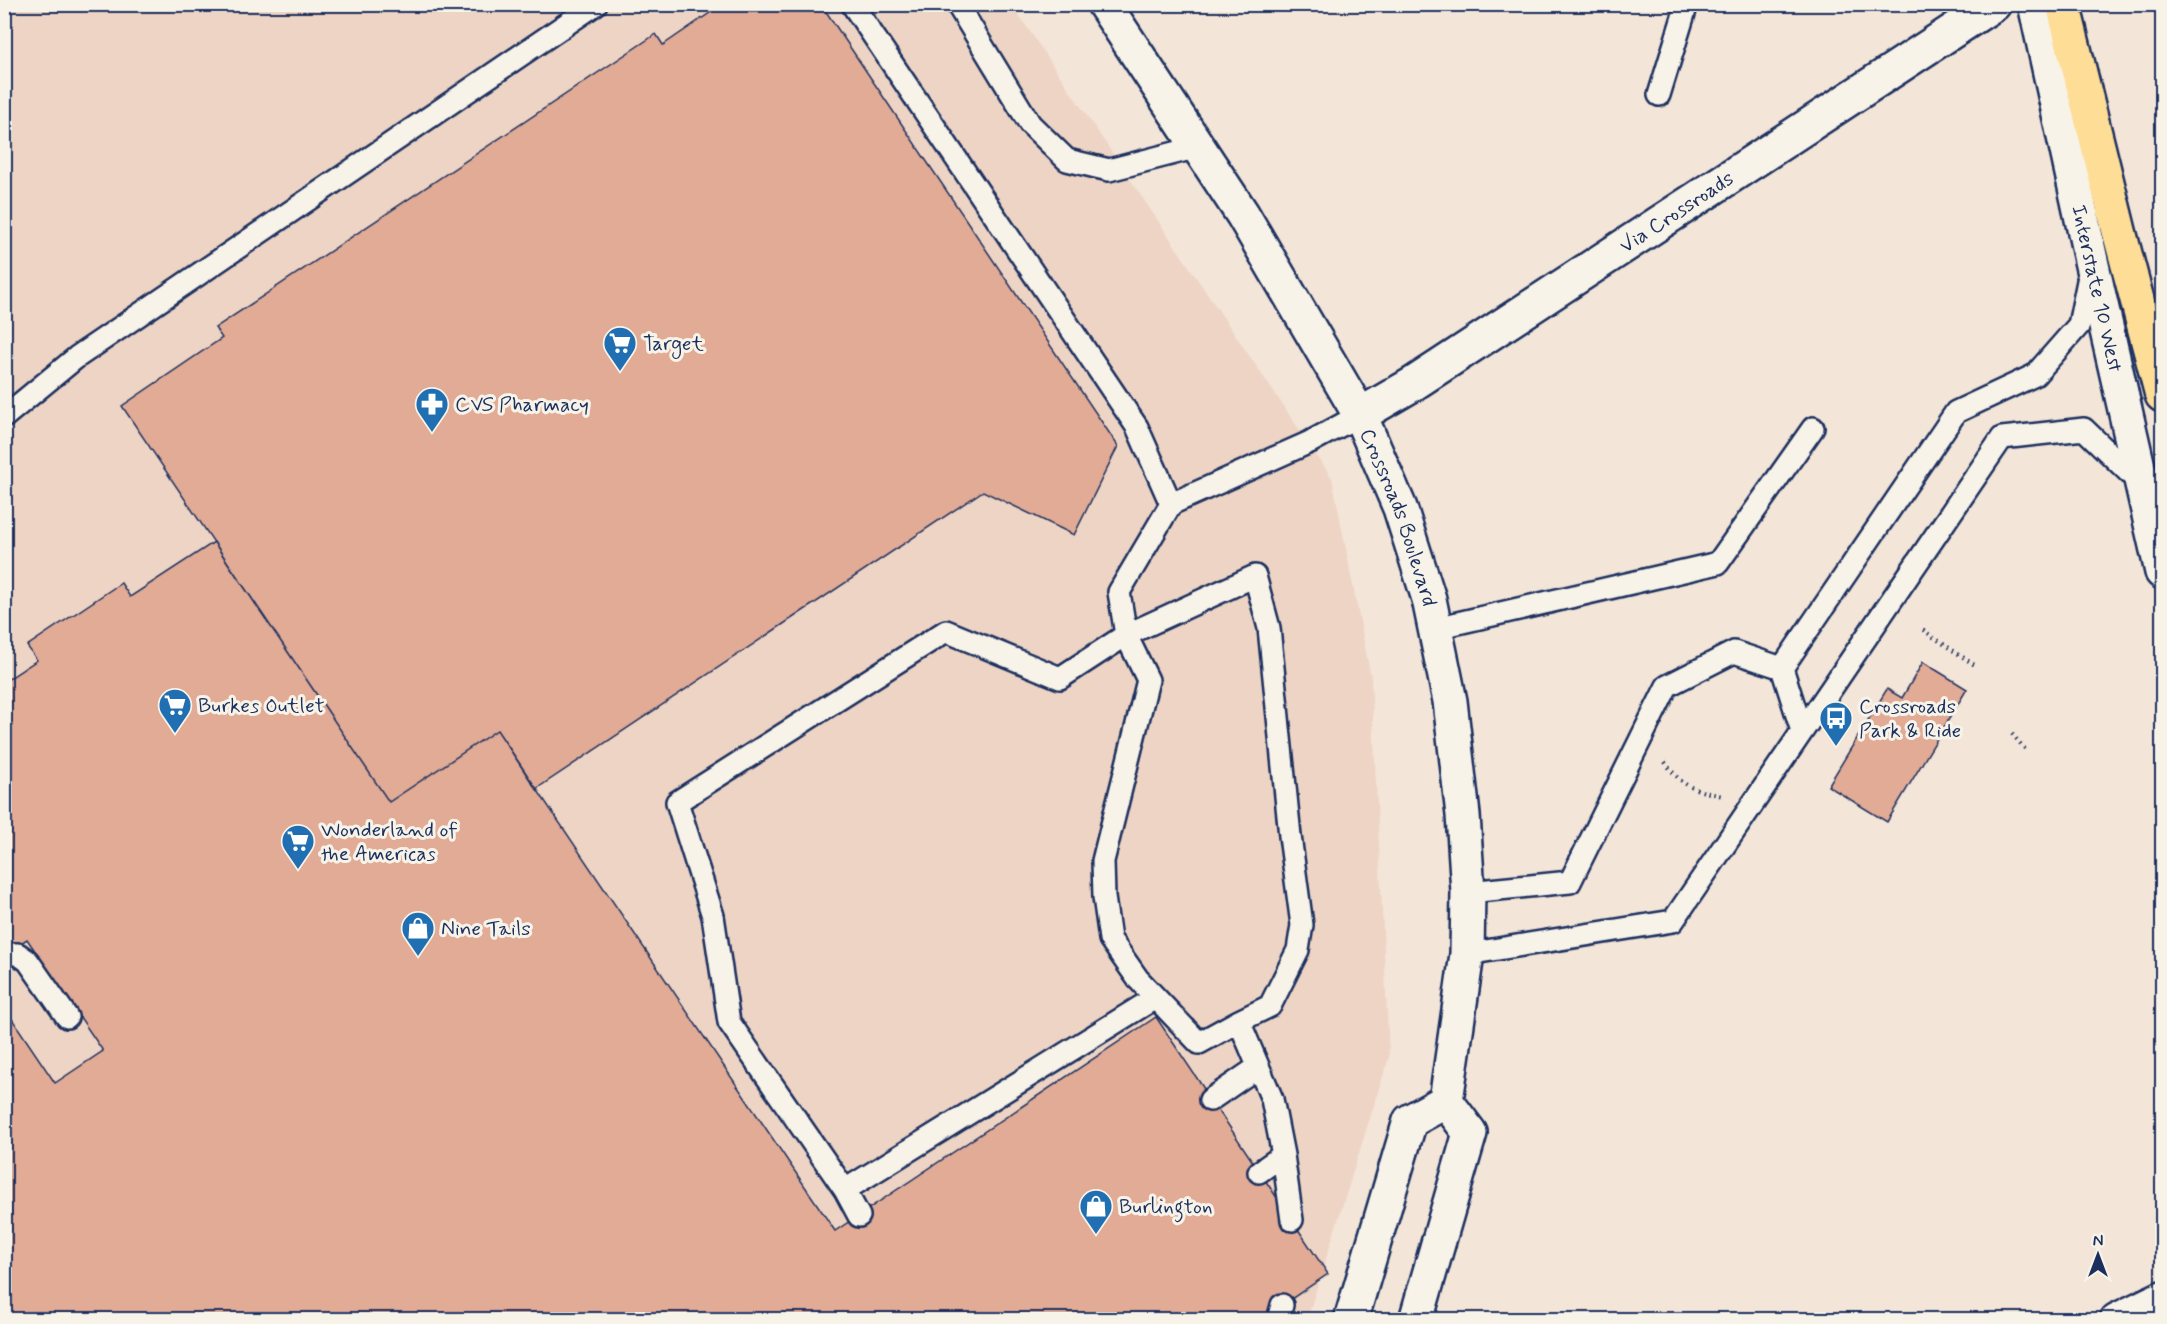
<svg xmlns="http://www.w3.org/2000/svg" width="2167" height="1324" font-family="Mynerve,sans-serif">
<rect width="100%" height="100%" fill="#f3e5d8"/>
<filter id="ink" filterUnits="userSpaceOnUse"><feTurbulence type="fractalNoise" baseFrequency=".0167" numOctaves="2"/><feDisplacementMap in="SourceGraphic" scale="12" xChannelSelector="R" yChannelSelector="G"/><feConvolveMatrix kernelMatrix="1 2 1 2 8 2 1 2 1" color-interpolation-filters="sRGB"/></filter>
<g filter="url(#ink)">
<path fill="#eed4c4" d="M5 5H1012L1332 478 1371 678 1389 1057 1307 1319 5 1320Z"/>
<path fill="#e1ab96" stroke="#1b2f5e" stroke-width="1.5" d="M723 4H821L1118 446 1074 535 983 491 536 789 497 730 389 802 122 406 222 338 215 328 656 34 663 45Z
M214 542 389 802 497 730 835 1231 1156 1017 1328 1274 1260 1320H4V1007L55 1083 103 1051 27 939 10 950 4 942V682L37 660 27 646 121 583 130 597Z
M1923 662 1967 689 1887 822 1828 786 1887 689 1902 698Z"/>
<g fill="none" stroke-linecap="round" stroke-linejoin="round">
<defs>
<path id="lane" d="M852 4 1137 427 1171 504
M957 4 1030 124 1067 160 1109 170 1198 147
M1659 95 1687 4
M4 417 77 357 596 4
M1436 628 1718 563 1813 428
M1782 668 1956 412 2035 375 2079 325 2089 276
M1782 668 1802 731
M1468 892 1570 882 1667 686 1734 652 1782 668
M4 951 7 954H18L28 961 67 1017
M1467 954 1673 921 2002 438 2084 429 2142 485
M1155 998 845 1190 729 1022 713 916 677 802 946 631 1060 678 1126 635 1255 576 1269 628 1290 836 1302 925 1298 950 1270 1006 1239 1021 1272 1099 1283 1155 1292 1220
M1239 1021 1199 1043 1138 979 1110 939 1104 897 1103 861 1148 680 1126 635 1119 592 1171 504 1310 442 1360 415
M1210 1100 1258 1067
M1259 1172 1283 1155
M845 1190 859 1216
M1278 1320 1282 1305"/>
<g id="street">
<path id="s1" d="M1360 415 1413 384 1994 4"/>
</g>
<g id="secondary">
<path id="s2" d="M1104 4 1243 215 1360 415 1400 508 1429 599 1450 701 1463 815 1468 892 1467 954 1446 1101 1470 1133 1416 1320"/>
<path id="s3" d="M2035 4 2092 265 2162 572"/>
<path d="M1351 1320 1410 1121 1446 1101"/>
<path d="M2117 1320 2162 1298"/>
</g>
<path id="highway" d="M2063 4 2119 231 2162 395"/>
</defs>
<use href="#lane" stroke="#1b2f5e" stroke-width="26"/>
<use href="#street" stroke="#1b2f5e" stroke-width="38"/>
<use href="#secondary" stroke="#1b2f5e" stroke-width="38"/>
<use href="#highway" stroke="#1b2f5e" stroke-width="38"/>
<path stroke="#1b2f5e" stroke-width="4" stroke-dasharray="1.5 4.5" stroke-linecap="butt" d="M1923 630 1976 666
M2012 734 2025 749
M1665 762C1683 788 1694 790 1723 796"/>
<use href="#lane" stroke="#f7f3e8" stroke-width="21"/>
<use href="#street" stroke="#f7f3e8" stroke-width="33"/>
<use href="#secondary" stroke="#f7f3e8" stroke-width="33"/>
<use href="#highway" stroke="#fedd96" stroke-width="33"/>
</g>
</g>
<defs>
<symbol id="supermarket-pin" viewBox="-11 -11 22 30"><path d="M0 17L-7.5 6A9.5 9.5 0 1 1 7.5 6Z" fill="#1f6fb2" stroke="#f7f3e8"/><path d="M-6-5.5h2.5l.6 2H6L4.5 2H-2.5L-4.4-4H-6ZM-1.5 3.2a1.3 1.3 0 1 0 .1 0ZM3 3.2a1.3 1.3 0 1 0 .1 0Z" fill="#fff"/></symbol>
<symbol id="pharmacy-pin" viewBox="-11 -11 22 30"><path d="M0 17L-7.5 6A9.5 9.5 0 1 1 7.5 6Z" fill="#1f6fb2" stroke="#f7f3e8"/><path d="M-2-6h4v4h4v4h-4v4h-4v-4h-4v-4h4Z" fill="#fff"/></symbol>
<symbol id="bus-pin" viewBox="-11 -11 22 30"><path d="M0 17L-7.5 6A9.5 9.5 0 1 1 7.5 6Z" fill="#1f6fb2" stroke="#f7f3e8"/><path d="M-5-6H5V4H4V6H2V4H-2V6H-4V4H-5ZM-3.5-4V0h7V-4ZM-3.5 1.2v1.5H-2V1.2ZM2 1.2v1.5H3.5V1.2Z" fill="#fff"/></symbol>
<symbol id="shop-pin" viewBox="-11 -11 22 30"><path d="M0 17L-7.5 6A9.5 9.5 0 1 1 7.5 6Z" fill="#1f6fb2" stroke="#f7f3e8"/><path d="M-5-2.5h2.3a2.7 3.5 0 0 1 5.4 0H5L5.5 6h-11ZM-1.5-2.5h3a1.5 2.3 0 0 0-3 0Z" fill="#fff"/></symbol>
</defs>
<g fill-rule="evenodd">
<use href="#supermarket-pin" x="601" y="324" width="38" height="52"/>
<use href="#pharmacy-pin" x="413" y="385" width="38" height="52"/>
<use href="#supermarket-pin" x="156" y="686" width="38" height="52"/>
<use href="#bus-pin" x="1817" y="699" width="38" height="52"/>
<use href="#supermarket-pin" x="279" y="822" width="38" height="52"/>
<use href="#shop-pin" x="399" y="909" width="38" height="52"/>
<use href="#shop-pin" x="1077" y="1187" width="38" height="52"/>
</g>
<g text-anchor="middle" stroke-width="6" stroke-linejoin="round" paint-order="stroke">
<g font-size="21" fill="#1b2f5e" stroke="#f7f3e8">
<text dy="7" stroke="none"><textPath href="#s1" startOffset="376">Via Crossroads</textPath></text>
<text dy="7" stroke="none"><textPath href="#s3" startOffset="291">Interstate 10 West</textPath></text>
<text dy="7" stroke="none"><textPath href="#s2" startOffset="594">Crossroads Boulevard</textPath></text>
</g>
<g font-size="21" fill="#1b2f5e" stroke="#f7f3e8" text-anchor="start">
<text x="643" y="350">Target</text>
<text x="455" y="411">CVS Pharmacy</text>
<text x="198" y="712">Burkes Outlet</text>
<text x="1859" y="713">Crossroads<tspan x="1859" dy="24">Park &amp; Ride</tspan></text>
<text x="321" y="836">Wonderland of<tspan x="321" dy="24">the Americas</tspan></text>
<text x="441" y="935">Nine Tails</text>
<text x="1119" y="1213">Burlington</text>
</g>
</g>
<rect width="2167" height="1324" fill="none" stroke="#f7f3e8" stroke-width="24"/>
<rect x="12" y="12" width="2143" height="1300" fill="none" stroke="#1b2f5e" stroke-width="2" filter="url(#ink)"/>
<g transform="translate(2098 1255)" stroke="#f7f3e8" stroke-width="4.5" paint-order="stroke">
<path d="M0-4.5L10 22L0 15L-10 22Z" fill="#1b2f5e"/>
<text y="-9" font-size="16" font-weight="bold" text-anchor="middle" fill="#1b2f5e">N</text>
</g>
</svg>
